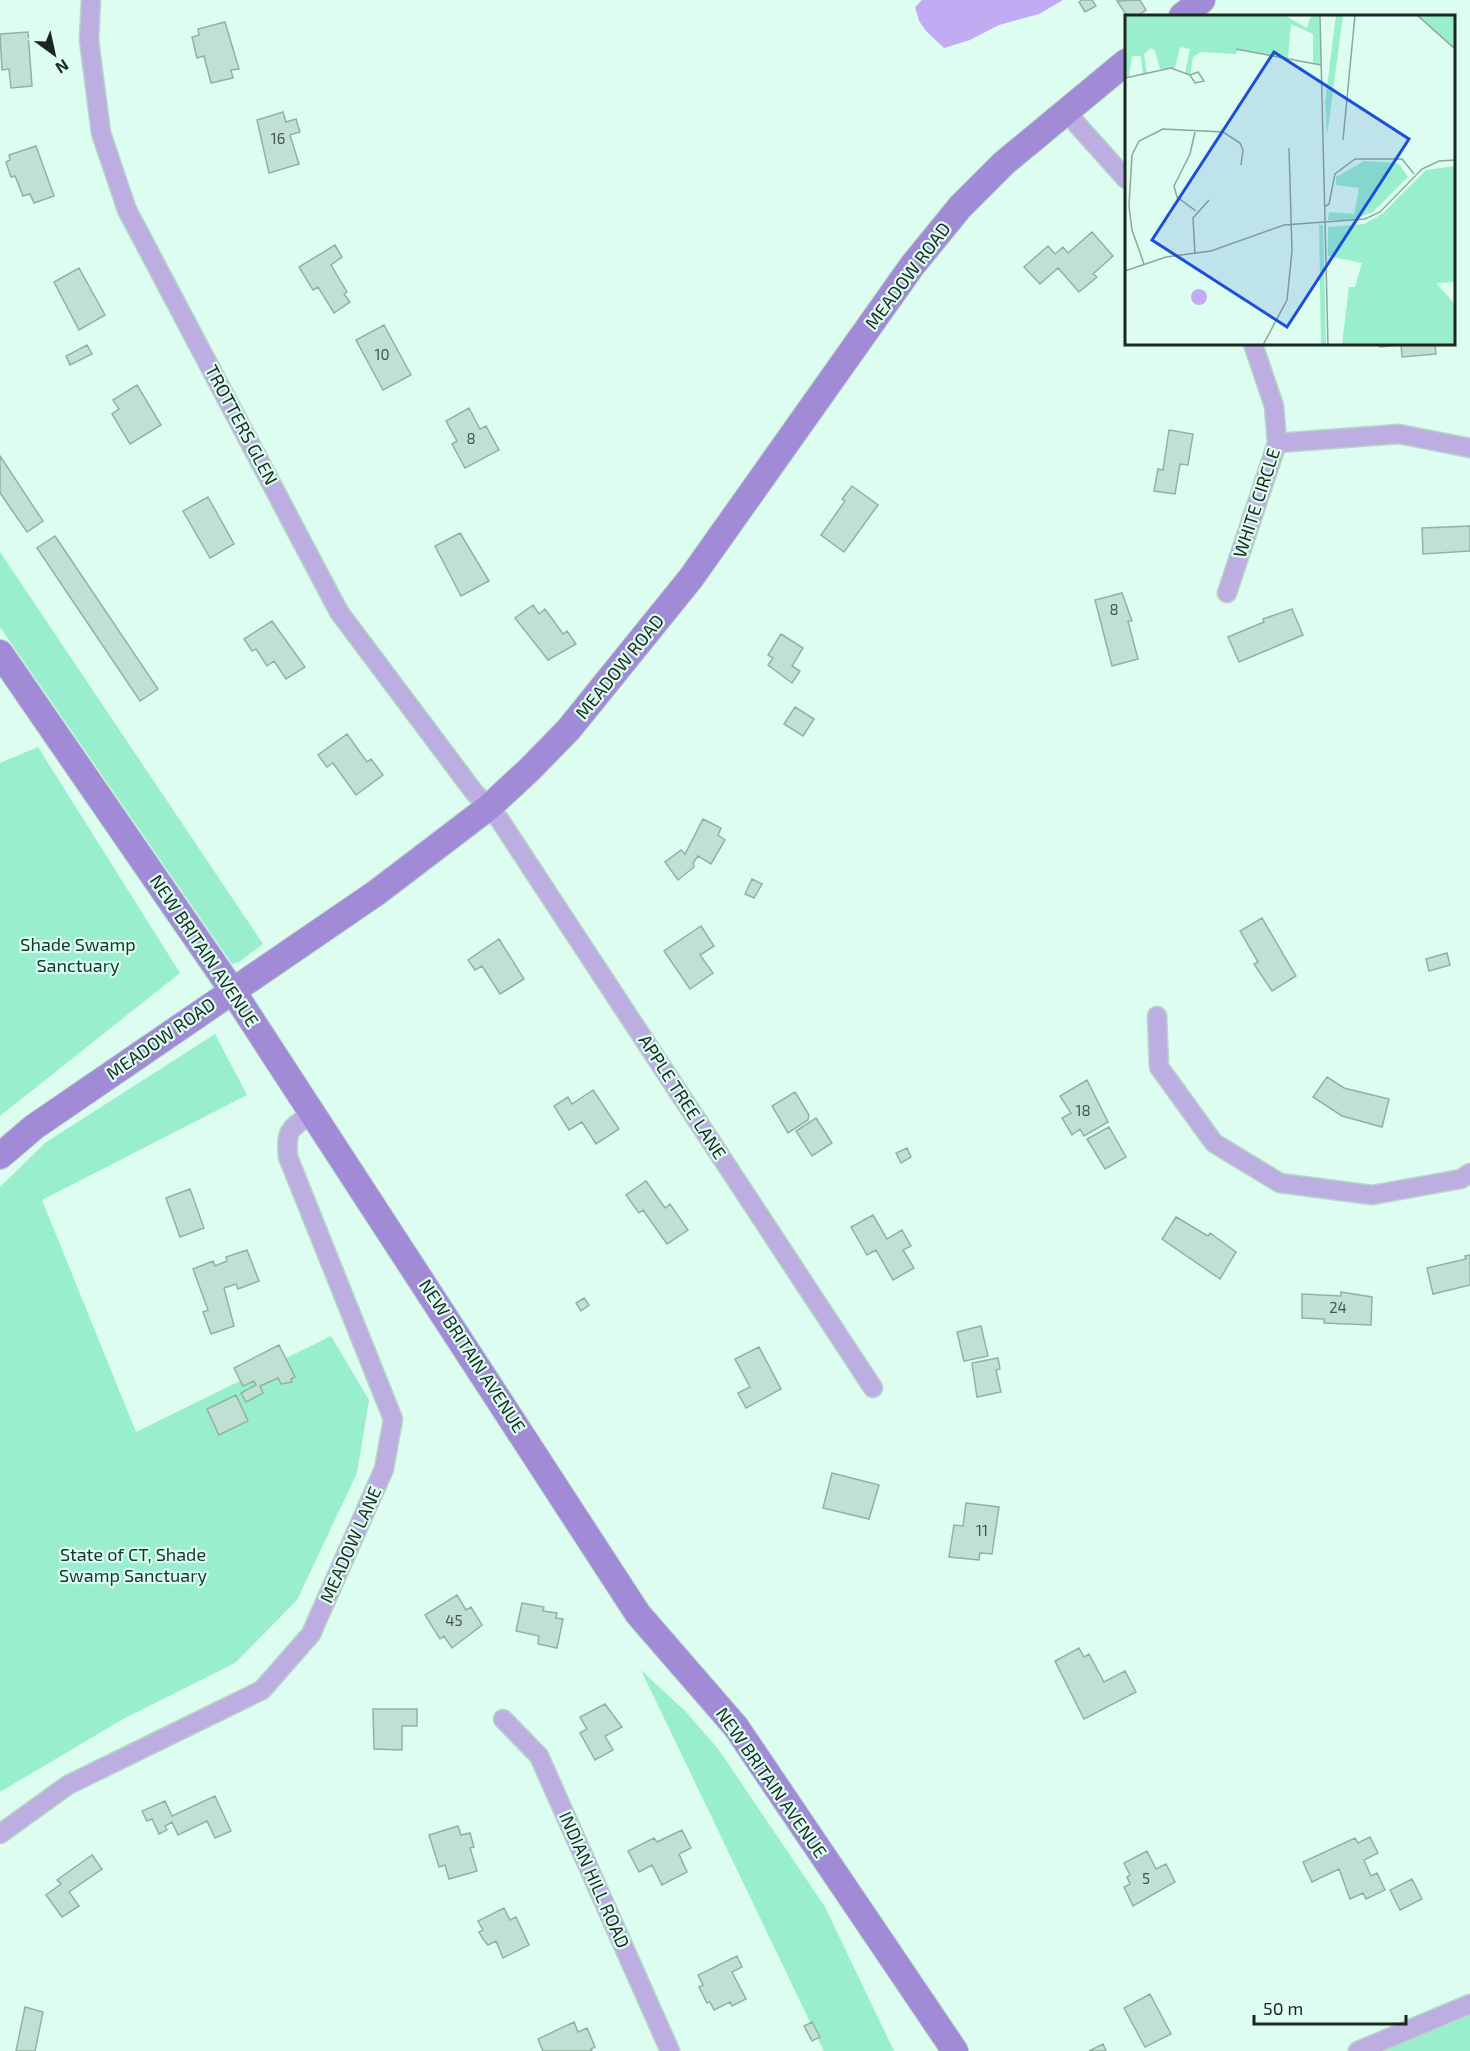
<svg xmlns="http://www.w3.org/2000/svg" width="1470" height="2051" font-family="'Exo 2',sans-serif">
<rect width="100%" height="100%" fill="#dcfdef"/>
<path fill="#98eecd" d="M0 552 263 944 239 962 232 964 0 627Z
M38 747 180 973 0 1116V763Z
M215 1034 247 1095 42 1200 136 1432 331 1336 369 1400 357 1473 297 1600 235 1663 123 1719 0 1792V1187L45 1143Z
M641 1670 686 1712 719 1750 825 1907 894 2051H824Z
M1470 2004V2051H1358Z"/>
<path fill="#c1acf4" d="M922 0H1063L1039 14 999 25 970 40 944 48 926 31 919 21 915 7Z"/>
<path fill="#c0e0d3" stroke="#92b1a4" stroke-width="1.5" d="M1082 0H1092L1096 6 1085 12 1079 2Z
M1140 0 1146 10 1137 16H1127L1117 1Z
M225 22 239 69 231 70 233 78 211 83 204 56 197 58 192 37 199 35 198 29Z
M28 32 32 86 11 88 9 69 2 70 0 34Z
M283 112 286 122 296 119 300 132 290 135 299 164 269 173 257 120Z
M36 146 54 196 34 203 30 194 23 196 15 176 11 177 6 162 10 160 9 155Z
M1092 232 1113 256 1093 274 1097 277 1079 292 1058 268 1040 284 1024 267 1048 246 1055 254 1063 247 1068 253Z
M335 245 342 257 331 265 347 292 344 294 350 302 334 313 318 287 313 290 299 267Z
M79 268 105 315 79 330 54 282Z
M384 325 411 375 383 390 356 340Z
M1380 344H1435L1436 354 1402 357 1401 345 1380 347Z
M87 345 92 354 70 365 66 356Z
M137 385 161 425 130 444 112 414 119 409 113 400Z
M469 408 480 429 486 426 499 450 465 468 452 444 457 441 446 421Z
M1169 430 1193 434 1188 465 1180 464 1175 494 1154 491 1158 469 1163 470Z
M0 456 43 521 27 532 0 493Z
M852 486 878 505 844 552 821 535 845 501 842 499Z
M208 497 234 544 210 558 183 511Z
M1470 526V551L1423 554 1422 528Z
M460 533 489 581 461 596 435 546Z
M55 536 158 689 140 701 37 548Z
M1122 593 1132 621H1128L1138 659 1112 666 1095 600Z
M533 605 539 614 545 609 563 634 567 631 576 644 548 660 515 618Z
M1292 609 1303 635 1239 662 1228 637 1264 622 1263 619Z
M272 621 305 667 286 679 274 661 267 666 256 649 252 651 244 639Z
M781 634 803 648 792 666 800 671 792 683 768 665 773 658 768 655Z
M795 707 814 719 803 736 784 724Z
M347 734 367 762 371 759 383 775 356 795 333 763 327 767 318 755Z
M703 819 721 828 718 835 725 840 711 864 698 856 693 863 694 867 678 880 665 862 681 850 685 854Z
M752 879 762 884 754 898 745 894Z
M1262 918 1296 976 1272 991 1254 964 1258 962 1240 931Z
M701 926 714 946 700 955 713 973 690 989 664 951Z
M499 939 524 979 500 994 482 966 475 970 468 960Z
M1447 953 1450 965 1429 971 1426 959Z
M1327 1077 1344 1088 1389 1099 1382 1127 1342 1116 1313 1097Z
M1087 1080 1108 1122 1084 1136 1080 1129 1072 1135 1062 1118 1071 1113 1060 1096Z
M593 1090 619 1129 596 1144 582 1122 569 1130 554 1106 568 1097 572 1104Z
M795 1092 809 1115 808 1120 788 1133 772 1106Z
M816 1118 832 1143 812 1156 796 1131Z
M1109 1127 1126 1157 1105 1169 1087 1139Z
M907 1148 911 1157 901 1163 896 1153Z
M646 1181 665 1208 670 1204 688 1230 667 1244 643 1210 639 1213 626 1195Z
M190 1189 204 1228 180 1237 166 1198Z
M873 1215 887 1239 902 1230 911 1246 903 1250 914 1268 893 1280 876 1250 867 1255 851 1227Z
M1176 1217 1208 1236 1210 1233 1236 1252 1220 1279 1162 1239Z
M247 1250 259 1281 238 1289 236 1284 224 1288 234 1326 211 1334 203 1312 208 1310 193 1269 213 1261 215 1266 227 1261 226 1257Z
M1470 1255V1285L1433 1294 1427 1268 1466 1259 1465 1256Z
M1341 1292 1372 1297 1371 1325 1324 1323V1319L1302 1318V1294L1341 1296Z
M584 1298 589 1305 581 1311 576 1303Z
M981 1326 988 1356 964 1361 957 1332Z
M279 1345 295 1377 291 1379 292 1382 281 1384 278 1378 260 1386 263 1393 246 1402 241 1393 256 1385 254 1381 243 1386 234 1368Z
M759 1347 781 1389 746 1408 738 1393 750 1387 735 1359Z
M998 1358 1000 1369 996 1370 1001 1392 977 1397 972 1363Z
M236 1395 248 1421 219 1435 207 1409Z
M832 1473 879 1485 869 1519 823 1508Z
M966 1503 999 1507 992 1554 980 1553 979 1560 949 1557 954 1525 963 1526Z
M457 1595 466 1610 471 1607 482 1625 452 1648 444 1636 440 1639 425 1615Z
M522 1603 544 1607 543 1611 557 1613 556 1618 563 1619 557 1648 538 1644 539 1636 516 1631Z
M1079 1648 1084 1657 1089 1654 1104 1682 1125 1671 1136 1692 1084 1719 1055 1661Z
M605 1704 622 1727 605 1736 613 1750 595 1760 580 1733 587 1729 580 1717Z
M373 1709H417V1726H402V1750L374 1749Z
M215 1796 231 1831 215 1838 207 1821 178 1835 172 1822 165 1826 167 1830 159 1834 152 1819 147 1821 142 1811 165 1801 172 1816Z
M458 1826 461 1835 470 1833 474 1847 470 1848 477 1871 449 1879 445 1865 439 1867 429 1835Z
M682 1830 691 1848 679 1854 687 1872 662 1885 652 1865 639 1872 628 1851 654 1838 657 1842Z
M1370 1837 1378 1853 1364 1860 1371 1876 1377 1873 1385 1890 1366 1899 1363 1893 1350 1899 1339 1869 1312 1882 1303 1862 1355 1838 1358 1843Z
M1147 1851 1156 1869 1166 1864 1175 1882 1133 1906 1124 1887 1130 1884 1127 1877 1130 1875 1124 1863Z
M92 1855 102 1869 69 1892 79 1906 62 1917 46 1895 61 1884 57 1880Z
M1412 1879 1422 1899 1400 1910 1390 1890Z
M504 1908 510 1920 516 1917 529 1945 503 1958 496 1941 488 1945 483 1939 479 1932 483 1930 478 1921Z
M737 1956 742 1967 732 1972 746 1999 732 2006 730 2002 714 2010 710 2002 707 2003 699 1987 703 1985 698 1975Z
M1150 1994 1171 2034 1145 2047 1124 2008Z
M25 2007 43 2012 35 2051H16Z
M574 2022 578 2032 587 2028 595 2047 591 2049 592 2051H543L538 2039Z
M812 2022 820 2037 812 2041 804 2026Z
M1103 2044 1106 2051H1089Z"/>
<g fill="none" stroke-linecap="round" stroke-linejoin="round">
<defs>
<path id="street" d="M91 0 89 40 101 133 127 210 339 612 474 792 499 819 873 1388
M1066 112 1126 179
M1277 443 1399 434 1470 448
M1227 593 1277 443 1274 406 1253 344
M1157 1016 1159 1067 1214 1143 1280 1183 1372 1195 1461 1179 1470 1173
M503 1719 539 1756 670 2051
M0 1834 68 1785 262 1690 311 1634 384 1469 393 1419 288 1157C286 1129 289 1129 312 1114
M1358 2051 1470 2004"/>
<path id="secondary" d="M1182 16 1202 0
M0 653 232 990 638 1614 736 1727 955 2051
M0 1156 34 1127 376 893 489 807 529 770 569 729 691 578 912 266 960 207 1004 163 1126 62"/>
</defs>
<use href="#street" stroke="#b9d6ca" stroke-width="21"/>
<use href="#secondary" stroke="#b9d6ca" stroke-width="28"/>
<use href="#street" stroke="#bcaee1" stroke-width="18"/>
<use href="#secondary" stroke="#a18ad6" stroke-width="26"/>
</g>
<g text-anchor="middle" stroke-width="4.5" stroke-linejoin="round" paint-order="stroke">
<g font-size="15" fill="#44554e">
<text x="278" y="144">16</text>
<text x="382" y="360">10</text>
<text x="471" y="444">8</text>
<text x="1114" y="615">8</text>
<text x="1083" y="1116">18</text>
<text x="1338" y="1313">24</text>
<text x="982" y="1536">11</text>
<text x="454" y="1626">45</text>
<text x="1146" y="1884">5</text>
</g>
<g font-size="18" fill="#1a2722" stroke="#dcfdef">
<text transform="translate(908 276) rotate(-53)" y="6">MEADOW ROAD</text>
<text transform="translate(241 425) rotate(62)" y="6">TROTTERS GLEN</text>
<text transform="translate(1257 503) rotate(-72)" y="6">WHITE CIRCLE</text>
<text transform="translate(620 667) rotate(-51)" y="6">MEADOW ROAD</text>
<text transform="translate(204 951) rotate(56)" y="6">NEW BRITAIN AVENUE</text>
<text transform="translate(161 1039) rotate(-35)" y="6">MEADOW ROAD</text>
<text transform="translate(682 1097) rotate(57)" y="6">APPLE TREE LANE</text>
<text transform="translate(472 1356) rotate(57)" y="6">NEW BRITAIN AVENUE</text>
<text transform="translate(351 1545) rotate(-66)" y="6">MEADOW LANE</text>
<text transform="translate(771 1783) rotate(55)" y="6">NEW BRITAIN AVENUE</text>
<text transform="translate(594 1880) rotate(66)" y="6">INDIAN HILL ROAD</text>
</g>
<g font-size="18" fill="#0c372a" stroke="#dcfdef">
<text x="78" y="951">Shade Swamp<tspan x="78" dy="21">Sanctuary</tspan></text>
<text x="133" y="1561">State of CT, Shade<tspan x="133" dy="21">Swamp Sanctuary</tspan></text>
</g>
</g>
<g transform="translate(1125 15)">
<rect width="330" height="330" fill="#dcfdef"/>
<path d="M0 0H159L182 13 186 0H195L196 50 188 49V19L166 9 163 44 113 35 111 39 76 37 68 42 65 60 60 58 65 34 55 32 50 53 35 54 30 36 26 33 19 39 22 58 18 59 16 41H7L4 63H0ZM211 0H218L202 121 200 88ZM330 0V34L294 2 295 0ZM239 146 273 148 283 162 248 197 226 205H203L204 197 229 199 234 173 211 170V162ZM330 151V267L311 268 330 289V330H217L224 272H230L237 248 203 241V212L239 209 257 199 301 155ZM194 210H198L201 330H196Z" fill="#98eecd"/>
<path d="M66 282a8 8 0 1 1 16 0a8 8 0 1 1-16 0Z" fill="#c1acf4"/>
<path fill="none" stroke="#8ea79d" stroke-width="1.5" d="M195 0 203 330M292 0 330 34M111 34 196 50M0 63 46 53 65 60 70 68 79 66 73 57 65 60M70 117 65 139 49 171 52 182 71 196M218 125 230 0M199 192 204 189 210 159 230 144H277L289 159M70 239 68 203 84 185M19 249 7 215 4 191 7 140 14 126 38 114 98 117 115 128 118 135 116 150M0 256 41 242 86 236 159 210 240 204 255 197 297 154 314 146 330 145M138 330 162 285 167 236 164 133"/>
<path fill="#1d4ed8" fill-opacity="0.15" stroke="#1d4ed8" stroke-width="3" d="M149 37 284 124 162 312 27 225Z"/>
<rect width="330" height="330" fill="none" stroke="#1a2722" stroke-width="3"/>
</g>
<g transform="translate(54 54) rotate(147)" stroke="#dcfdef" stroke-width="4.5" paint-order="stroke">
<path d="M0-4.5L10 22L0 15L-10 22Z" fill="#1a2722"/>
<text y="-9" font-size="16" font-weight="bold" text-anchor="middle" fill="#1a2722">N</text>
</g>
<path d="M1254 2015v9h152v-9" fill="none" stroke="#1a2722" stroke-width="3"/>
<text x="1263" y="2015" font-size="18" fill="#1a2722" stroke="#dcfdef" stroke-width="4.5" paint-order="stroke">50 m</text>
</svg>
